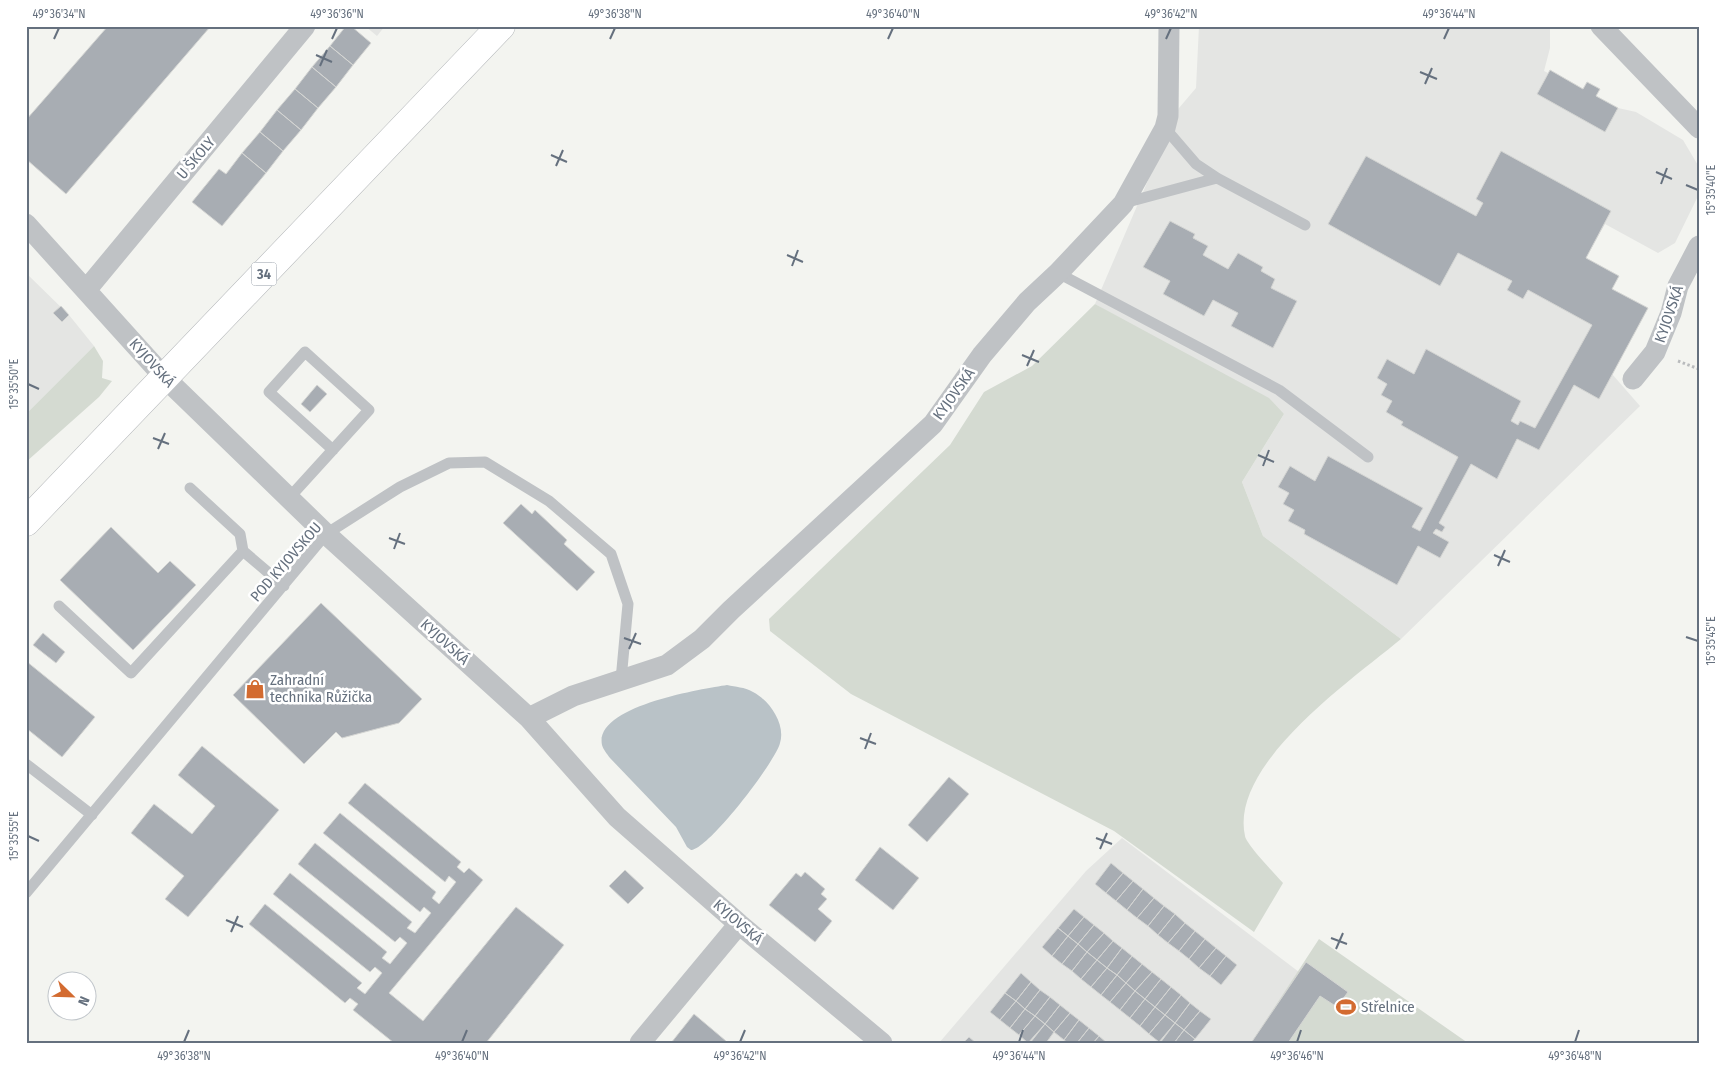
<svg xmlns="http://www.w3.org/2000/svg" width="1725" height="1069" font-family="'Fira Sans Condensed',sans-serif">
<rect width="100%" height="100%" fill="#f3f4f0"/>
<path fill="#e4e5e3" d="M365 26H385L377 36Z
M1199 26H1550V48L1544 71 1548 73 1537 94 1605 131 1618 108 1636 112 1683 140 1699 167V194L1675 243 1658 253 1605 224 1586 258 1619 276 1612 289 1648 308 1612 374 1640 406 1401 639 1263 536 1242 482 1284 414 1095 304 1179 108 1196 88Z
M26 273 69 315 94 346 26 414Z
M1122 838 1299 972 1251 1043H939L1086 871Z"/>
<path fill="#d4dad1" d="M1095 304 1269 398 1284 414 1242 482 1263 536 1401 639C1353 679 1229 764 1245 836 1246 844 1276 875 1283 883L1254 932 1114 831 851 694 770 631 769 619 950 445 984 392 1032 366Z
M94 346 103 361 102 378 112 381 99 397 26 462V414Z
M1319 939 1468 1043H1251Z"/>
<path fill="#b9c2c7" d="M727 685C736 687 744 687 753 692 769 700 786 724 780 743 776 761 708 850 691 850L687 847 676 827 610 758C607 754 603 749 602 745 594 706 702 689 727 685Z"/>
<path fill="#a8adb3" stroke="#d4d5d3" d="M108 26 210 27 66 194 26 159V120Z
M346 26H351L371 43 353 65 330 46Z
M330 46 353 65 336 87 312 67Z
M312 67 336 87 318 108 295 89Z
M1550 70 1583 89 1587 82 1600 89 1596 96 1618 108 1605 132 1537 94Z
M295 89 318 108 301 130 277 110Z
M277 110 301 130 283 151 260 132Z
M260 132 283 151 266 173 242 153Z
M1501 151 1611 211 1586 258 1619 276 1612 289 1648 308 1599 399 1574 385 1539 450 1517 439 1497 479 1471 464 1439 523 1445 527 1442 532 1436 529 1433 533 1449 542 1440 558 1418 546 1397 585 1304 534 1305 530 1288 521 1294 510 1283 504 1289 493 1278 487 1290 466 1315 481 1328 456 1423 508 1412 527 1420 531 1458 457 1401 425 1403 422 1386 412 1392 401 1381 395 1387 384 1377 378 1387 359 1414 374 1426 349 1521 401 1511 421 1518 425 1520 421 1535 428 1592 325 1528 290 1523 299 1507 290 1512 281 1458 253 1440 286 1328 224 1366 156 1476 216 1483 203 1476 199Z
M242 153 266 173 222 226 192 202 219 169 226 174Z
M1170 221 1195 234 1193 238 1208 246 1203 255 1228 269 1238 253 1263 267 1261 271 1275 279 1271 288 1297 301 1273 348 1231 326 1238 313 1213 300 1204 316 1163 294 1170 281 1143 267Z
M61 306 69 315 62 322 53 313Z
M317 385 327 394 310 412 301 404Z
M521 504 532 514 535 510 567 540 564 544 595 572 577 591 503 523Z
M111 527 158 573 170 561 196 585 133 650 60 580Z
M321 603 422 699 399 723 342 738 336 732 304 764 233 695Z
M43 633 65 652 56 663 33 645Z
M26 661 95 717 62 757 26 728Z
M202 746 279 810 188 917 165 899 184 876 131 833 154 804 192 834 215 806 178 775Z
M949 777 969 794 927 842 908 825Z
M365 783 461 862 457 867 464 873 469 868 483 880 389 993 423 1021 516 907 564 945 486 1043H394L353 1010 358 1004 350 998 345 1003 249 924 265 904 362 983 357 988 365 994 382 973 375 967 370 972 273 894 290 873 387 952 382 958 390 964 407 943 400 937 395 942 298 864 315 843 412 922 407 928 415 933 431 913 424 907 420 912 323 833 340 813 436 892 432 898 439 904 456 882 449 876 445 882 348 803Z
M880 847 919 878 893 910 855 880Z
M1111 863 1123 873 1106 893 1095 884Z
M625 870 644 888 628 904 609 886Z
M805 872 825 889 821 894 827 899 818 909 832 921 815 942 769 905 796 873 801 877Z
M1123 873 1133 881 1116 901 1106 893Z
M1133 881 1143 889 1127 910 1116 901Z
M1143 889 1154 898 1137 918 1127 910Z
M1154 898 1164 906 1148 926 1137 918Z
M1164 906 1175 914 1158 935 1148 926Z
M1074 909 1084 917 1068 936 1058 928Z
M1175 914 1185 923 1168 943 1158 935Z
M1084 917 1094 925 1078 944 1068 936Z
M1185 923 1195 931 1179 951 1168 943Z
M1094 925 1104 933 1087 952 1078 944Z
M1058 928 1068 936 1052 956 1042 947Z
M1195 931 1205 939 1189 959 1179 951Z
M1104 933 1113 941 1097 960 1087 952Z
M1068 936 1078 944 1062 964 1052 956Z
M1205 939 1216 948 1199 968 1189 959Z
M1113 941 1122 948 1107 968 1097 960Z
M1078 944 1087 952 1072 971 1062 964Z
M1122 948 1132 956 1117 975 1107 968Z
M1216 948 1226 956 1210 976 1199 968Z
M1087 952 1097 960 1081 979 1072 971Z
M1132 956 1142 964 1126 983 1117 975Z
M1226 956 1237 965 1221 985 1210 976Z
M1097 960 1107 968 1091 987 1081 979Z
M1306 962 1348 992 1337 1007 1320 996 1288 1043H1251Z
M1142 964 1152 972 1135 991 1126 983Z
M1107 968 1117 975 1101 995 1091 987Z
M1152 972 1161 979 1145 999 1135 991Z
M1021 973 1031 982 1016 1001 1005 993Z
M1117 975 1126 983 1110 1002 1101 995Z
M1161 979 1171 987 1155 1007 1145 999Z
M1031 982 1040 990 1025 1009 1016 1001Z
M1126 983 1135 991 1120 1010 1110 1002Z
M1171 987 1181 995 1165 1015 1155 1007Z
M1040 990 1050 997 1035 1016 1025 1009Z
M1135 991 1145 999 1130 1018 1120 1010Z
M1005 993 1016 1001 1000 1020 990 1012Z
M1181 995 1190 1003 1175 1023 1165 1015Z
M1050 997 1060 1005 1045 1024 1035 1016Z
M1145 999 1155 1007 1140 1026 1130 1018Z
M1016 1001 1025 1009 1010 1028 1000 1020Z
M1190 1003 1200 1011 1184 1030 1175 1023Z
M1060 1005 1070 1013 1054 1032 1045 1024Z
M1155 1007 1165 1015 1149 1034 1140 1026Z
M1025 1009 1035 1016 1019 1035 1010 1028Z
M1200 1011 1211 1019 1195 1039 1184 1030Z
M1070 1013 1079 1020 1064 1040 1054 1032Z
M694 1014 726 1041 724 1043H671Z
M1165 1015 1175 1023 1159 1042 1149 1034Z
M1035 1016 1045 1024 1028 1043 1019 1035Z
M1079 1020 1089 1028 1077 1043H1068L1064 1040Z
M1175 1023 1184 1030 1174 1043H1160Z
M1045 1024 1054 1032 1046 1043H1030Z
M1089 1028 1099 1036 1093 1043H1077Z
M1184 1030 1195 1039 1191 1043H1174Z
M1099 1036 1107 1043H1093Z
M969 1037 976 1043H963Z"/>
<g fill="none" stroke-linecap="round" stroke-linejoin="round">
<defs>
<path id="primary" d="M26 522 501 26"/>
</defs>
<use href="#primary" stroke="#b3b6b9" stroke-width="29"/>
<path stroke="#b9bbbd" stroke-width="3" stroke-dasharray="2.5 2.5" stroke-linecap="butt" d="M1678 361 1699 369"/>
<path stroke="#bfc2c5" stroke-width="11" d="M1165 128 1196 164 1217 178 1305 225
M1124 203 1217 178
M1058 273 1279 390 1368 457
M190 488 240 534 243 551 284 586
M289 498 369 410 305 352 269 392 333 450
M59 606 131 673 243 551
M26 764 92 815
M26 893 326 534 400 487 449 463 485 462 549 501 611 554 628 604 621 680"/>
<path stroke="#bfc2c5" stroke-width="21" d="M1601 26 1699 128
M26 224 165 378 326 534 529 718 617 817 739 924 882 1043
M87 289 305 26
M1633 379 1655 352 1671 313 1678 286 1699 246
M529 718 573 696 667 665 702 639 731 610 933 424 982 355 1027 302 1058 273 1123 204 1165 128 1168 116 1169 26
M640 1043 739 924"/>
<use href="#primary" stroke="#fff" stroke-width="28"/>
</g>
<path fill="none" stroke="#65707e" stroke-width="2" d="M54 39 59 28M332 39 337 28M610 39 615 28M888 39 893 28M1166 39 1171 28M1444 39 1449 28M316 55 332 62M320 66 327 50M1420 72 1437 79M1425 84 1432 68M551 155 567 162M556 166 563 150M1656 172 1672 179M1661 184 1667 168M1686 185 1698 190M787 255 803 262M792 266 798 250M1022 355 1039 362M1027 366 1034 350M28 384 39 389M153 438 169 444M158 449 165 433M1258 455 1274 462M1263 466 1269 450M389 538 405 544M394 549 400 533M1494 555 1510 562M1498 566 1505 550M1686 637 1698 641M624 638 641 644M629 649 636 633M860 738 876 744M865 749 871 733M28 836 39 841M1096 838 1112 844M1100 849 1107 833M226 920 243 927M231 932 238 916M1331 938 1347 944M1336 949 1343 933M184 1042 189 1030M462 1042 467 1030M740 1042 745 1030M1019 1042 1023 1030M1297 1042 1301 1030M1575 1042 1579 1030"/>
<defs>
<symbol id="shop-bare" viewBox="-9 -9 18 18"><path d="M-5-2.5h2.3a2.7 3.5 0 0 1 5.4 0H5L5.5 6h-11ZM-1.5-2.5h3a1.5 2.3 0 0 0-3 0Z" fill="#d36b30" stroke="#fff" stroke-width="2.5" paint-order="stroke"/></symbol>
<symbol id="stadium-bare" viewBox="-9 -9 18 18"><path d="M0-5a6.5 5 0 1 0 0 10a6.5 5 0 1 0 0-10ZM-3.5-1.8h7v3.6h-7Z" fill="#d36b30" stroke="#fff" stroke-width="2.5" paint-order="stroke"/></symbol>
</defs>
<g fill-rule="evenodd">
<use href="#shop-bare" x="241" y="675" width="28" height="28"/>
<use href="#stadium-bare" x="1332" y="993" width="28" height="28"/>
</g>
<g text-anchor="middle" stroke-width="5" stroke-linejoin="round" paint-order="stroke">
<rect fill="#fff" stroke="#939ba5" stroke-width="1" x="251.5" y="262.5" width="25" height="23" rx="4"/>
<g font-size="14" font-weight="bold" fill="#65707e">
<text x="264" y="279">34</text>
</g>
<g font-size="15" fill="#65707e" stroke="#fff">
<text transform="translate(196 158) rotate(-50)" y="5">U ŠKOLY</text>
<text transform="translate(1669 314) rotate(-71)" y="5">KYJOVSKÁ</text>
<text transform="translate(152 363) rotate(48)" y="5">KYJOVSKÁ</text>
<text transform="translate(954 394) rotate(-54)" y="5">KYJOVSKÁ</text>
<text transform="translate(286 562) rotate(-49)" y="5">POD KYJOVSKOU</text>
<text transform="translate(445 642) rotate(42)" y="5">KYJOVSKÁ</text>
<text transform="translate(738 922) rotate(41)" y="5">KYJOVSKÁ</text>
</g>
<g font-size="15" fill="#65707e" stroke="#fff" text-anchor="start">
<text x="270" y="685">Zahradní<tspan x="270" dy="17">technika Růžička</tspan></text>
<text x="1361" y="1012">Střelnice</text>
</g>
</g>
<rect width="1725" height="1069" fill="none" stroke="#ffffff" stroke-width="55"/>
<g transform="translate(72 996) rotate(113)"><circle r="24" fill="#ffffff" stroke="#c1c6cb"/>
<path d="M0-4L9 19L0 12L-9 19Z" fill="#d36b30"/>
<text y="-8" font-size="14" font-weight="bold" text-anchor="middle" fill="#65707e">N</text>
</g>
<rect x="28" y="28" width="1670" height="1014" fill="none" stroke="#65707e" stroke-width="2"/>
<g font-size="12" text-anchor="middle" fill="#65707e">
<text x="59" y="18">49°36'34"N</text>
<text x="337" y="18">49°36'36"N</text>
<text x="615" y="18">49°36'38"N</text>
<text x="893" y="18">49°36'40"N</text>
<text x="1171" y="18">49°36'42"N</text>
<text x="1449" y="18">49°36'44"N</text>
<text transform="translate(1711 190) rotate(-90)" y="4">15°35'40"E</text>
<text transform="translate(14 384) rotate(-90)" y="4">15°35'50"E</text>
<text transform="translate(1711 641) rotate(-90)" y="4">15°35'45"E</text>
<text transform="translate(14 836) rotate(-90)" y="4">15°35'55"E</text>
<text x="184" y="1060">49°36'38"N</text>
<text x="462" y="1060">49°36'40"N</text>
<text x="740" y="1060">49°36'42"N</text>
<text x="1019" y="1060">49°36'44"N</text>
<text x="1297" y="1060">49°36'46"N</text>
<text x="1575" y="1060">49°36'48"N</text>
</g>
</svg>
